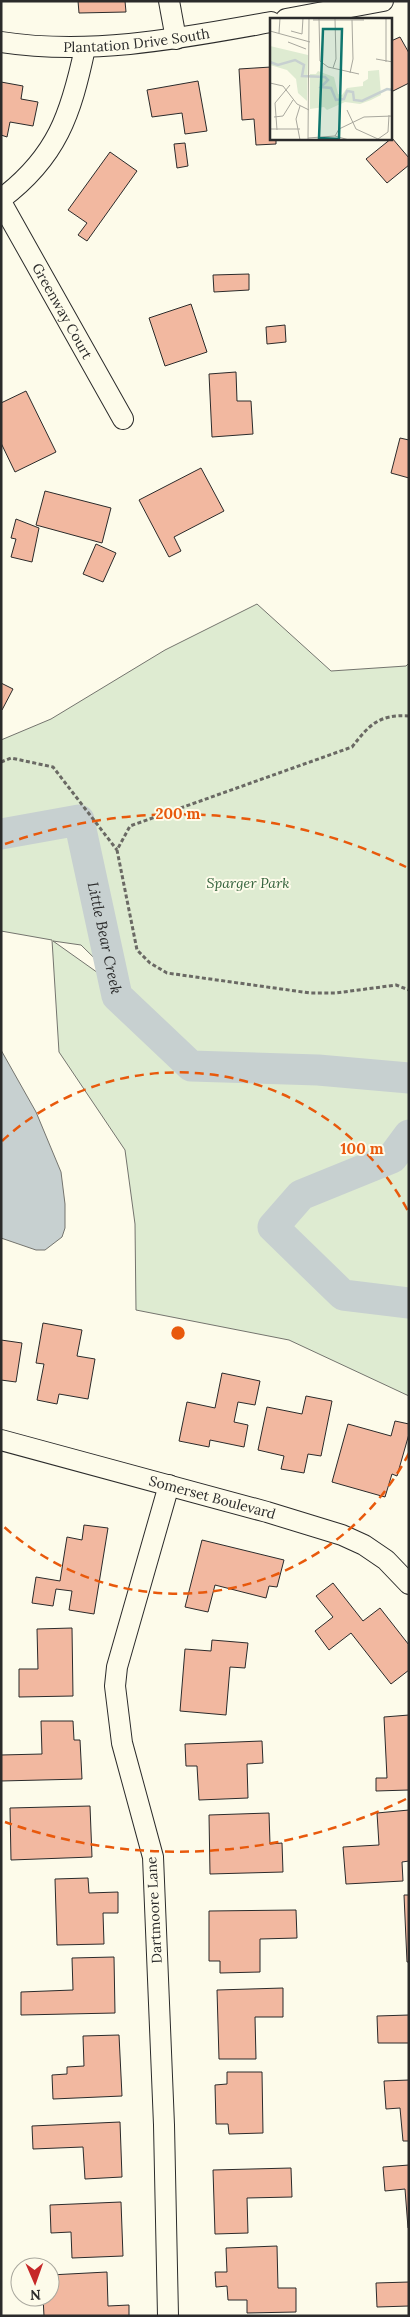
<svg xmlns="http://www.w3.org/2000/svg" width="410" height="2317" font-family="Lora,serif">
<rect width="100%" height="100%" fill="#fdfbea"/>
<path fill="#deebd1" stroke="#74746e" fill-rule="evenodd" d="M257 604 331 671 406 666 409 663V1396L289 1340 136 1310 135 1224 125 1150 59 1052 52 940 1 931V740L51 719 165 650ZM53 941 81 945 139 1002Z"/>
<path fill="#c7d0d0" stroke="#74746e" d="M1 1050 36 1112 61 1172 65 1204V1228L62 1237 45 1250H36L1 1238Z"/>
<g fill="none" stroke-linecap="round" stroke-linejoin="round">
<g stroke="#c7d0d0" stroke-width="31">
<path id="s1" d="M1 834 79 820 117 996 191 1066 318 1070 409 1078"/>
<path d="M409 1135 392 1158 301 1195 273 1227 343 1295 409 1303"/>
</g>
</g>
<path fill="#f2b8a0" stroke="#2b2b2b" d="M78 1H125L126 12 79 13Z
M400 37 409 53V83L391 92V41Z
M271 67V139H276V144L256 145 254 119 242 120 239 69Z
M198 81 207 131 185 134 182 113 152 117 147 90Z
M1 82 23 86 21 99 38 102 33 126 10 122 7 137 1 135Z
M392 138 409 158V165L387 183 366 159Z
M185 143 188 166 177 168 174 144Z
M110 152 137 171 87 241 78 235 87 223 68 210Z
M249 274V290L214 292 213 275Z
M191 304 207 352 165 366 149 318Z
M285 325 286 342 267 344 266 327Z
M236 372 237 401H251L253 434 212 437 209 374Z
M26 391 56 452 15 472 1 443V403Z
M400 438 409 440V478L391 473Z
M201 468 224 511 174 537 181 551 169 557 139 500Z
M45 491 111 508 102 543 36 525Z
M16 519 39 528 32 562 11 557 16 539 11 538Z
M96 544 116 553 103 582 83 574Z
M1 683 13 689 2 710H1Z
M43 1323 82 1330 77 1356 95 1359 88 1399 59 1394 57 1404 37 1400 44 1364 36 1363Z
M1 1340 22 1343 16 1382 1 1380Z
M222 1373 260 1381 255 1405 238 1402 234 1422 248 1425 244 1447 210 1440 209 1447 179 1441 187 1402 215 1408Z
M306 1396 332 1401 321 1456 308 1454 304 1473 281 1469 284 1456 258 1450 267 1407 302 1414Z
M395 1421 409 1424V1434L397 1476 392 1474 385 1497 332 1482 348 1424 391 1436Z
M84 1525 108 1528 94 1614 69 1610 72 1591 56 1589 53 1606 32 1603 36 1577 60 1581 67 1537 82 1540Z
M202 1540 284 1560 277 1587 269 1586 266 1598 215 1585 208 1612 185 1607Z
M333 1583 363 1621 380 1608 409 1645V1670L391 1684 351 1633 329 1650 315 1631 333 1617 316 1596Z
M72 1628 73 1696 19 1697V1669H38L37 1629Z
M212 1640 248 1643 245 1668 230 1667 226 1715 180 1711 185 1649 211 1651Z
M409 1715V1790L376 1791V1778H387L384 1717Z
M41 1721H73L74 1740H80L82 1779 1 1781V1755L42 1754Z
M262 1741 263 1763 247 1764 248 1798 199 1800 197 1766H186L185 1744Z
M90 1806 92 1857 11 1860 10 1808Z
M409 1810V1861L402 1862 403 1881 346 1884 343 1847 379 1845 377 1813Z
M269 1813 270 1844 282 1843 283 1872 210 1874 209 1815Z
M88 1878 89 1893 118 1892V1913H103L104 1944 57 1945 55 1879Z
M404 1895H409V1962H407Z
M296 1910 297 1938 260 1939V1972L220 1973V1961H209V1911Z
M114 1957 115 2013 21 2015V1992L73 1990 72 1958Z
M283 1988V2017H255L256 2059H219L217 1990Z
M409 2015V2043H378L377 2016Z
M119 2035 122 2096 53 2099 52 2075 67 2074V2067L84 2066 83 2036Z
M227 2072H262L263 2133 229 2134 228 2124H216L215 2085 227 2084Z
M409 2080V2141H403L400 2108 386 2109 384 2081Z
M120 2122 122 2177 85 2179 83 2147 33 2149 32 2126Z
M409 2165V2228H408L405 2189 385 2191 383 2167Z
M291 2168 292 2197 247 2198 248 2233 215 2234 213 2170Z
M121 2202 123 2256 72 2258 71 2232 51 2233 50 2205Z
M277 2246 278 2288H296V2312L247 2313V2300H228L227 2286 216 2287 215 2272H227L226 2248Z
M107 2272 108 2306 129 2305V2316H44L43 2297H50V2275Z
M409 2282V2306L377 2307 376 2283Z"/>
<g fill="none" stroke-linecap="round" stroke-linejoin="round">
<defs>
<g id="minor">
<path d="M169 1 176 39"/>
<path d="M286 19 383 1"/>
<path id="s2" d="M1 42C92 56 182 38 271 22"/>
<path d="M1 199C57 157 71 114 85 48"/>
<path id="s3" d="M1 202 123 419"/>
<path id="s4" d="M1 1440 267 1512 342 1535 364 1545 386 1560 409 1584"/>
<path d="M168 2316 164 2125 153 1857 122 1743 115 1686 117 1667 169 1485"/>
</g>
</defs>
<use href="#minor" stroke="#2b2b2b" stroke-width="22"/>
<path stroke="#6a6964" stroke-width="3" stroke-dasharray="4 2.5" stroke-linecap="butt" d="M409 716C379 714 369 725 352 747L130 826 117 850 137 950 150 963 167 973 310 993H336L396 985 409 990
M1 762 11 758 53 767 117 850"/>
<use href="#minor" stroke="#fdfbea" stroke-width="20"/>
</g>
<g fill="none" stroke="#e8590c" stroke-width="2.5" stroke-dasharray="9 6">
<path d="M409 1453A260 260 0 0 1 2 1525M2 1141A260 260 0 0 1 409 1213"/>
<path d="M406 1799A519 519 0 0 1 5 1822M5 844A519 519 0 0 1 406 867"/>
</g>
<g text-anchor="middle" stroke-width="4" stroke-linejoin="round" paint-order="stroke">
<g font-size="14" fill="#2b2b2b" stroke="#fdfbea">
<text dy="5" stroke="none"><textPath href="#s2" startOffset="136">Plantation Drive South</textPath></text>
<text dy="5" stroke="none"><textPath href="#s3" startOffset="125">Greenway Court</textPath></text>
<text dy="5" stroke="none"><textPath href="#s4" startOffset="219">Somerset Boulevard</textPath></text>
<text transform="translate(154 1910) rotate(-93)" y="5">Dartmoore Lane</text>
</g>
<g font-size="14" font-style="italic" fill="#34623c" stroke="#fdfbea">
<text x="248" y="888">Sparger Park</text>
</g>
<g font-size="15" font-style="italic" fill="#2b2b2b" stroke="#fdfbea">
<text dy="5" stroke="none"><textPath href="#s1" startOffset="200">Little Bear Creek</textPath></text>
</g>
</g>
<g transform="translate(270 18)">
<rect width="122" height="122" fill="#fdfbea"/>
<path d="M0 28 38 37 37 83 28 75 26 61 17 52 0 47ZM109 52 111 77 101 82 90 86 75 84 57 92 54 89 40 91V56H46L48 53 64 59 68 76 72 77 77 70 93 68V64L98 61V53Z" fill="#deebd1"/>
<path fill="none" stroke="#c7d0d0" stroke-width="2.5" d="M0 44 8 47 25 42 34 47 32 58 55 59 58 62 51 69 61 70 66 82 74 81 77 73 83 74 84 82 92 83 117 71 123 72"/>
<path fill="none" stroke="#a9a89e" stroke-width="1" d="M49 1 50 43 58 49 89 56M43 2H94M0 13 40 24M21 13 32 16 33 0M9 15 10 0M18 24 36 31M106 41 123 44M116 44V0M63 50 66 41 65 1M80 55 83 41 82 2M0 65 13 68 27 86 39 92M30 88 26 101 30 122M77 92 86 111 108 121 118 114 119 97M4 99 13 98 23 82M0 111H30M7 112 5 85 20 67M65 118 69 111 94 99 123 98M38 120 65 118 79 122M38 122 39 0"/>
<path fill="#0f766e" fill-opacity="0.15" stroke="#0f766e" stroke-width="2.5" d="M53 11H72L69 121 49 120Z"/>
<rect width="122" height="122" fill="none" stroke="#2b2b2b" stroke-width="2.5"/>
</g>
<circle cx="178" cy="1333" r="8" fill="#e8590c" stroke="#fdfbea" stroke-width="2.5"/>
<g font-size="15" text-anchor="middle" font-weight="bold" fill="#e8590c" stroke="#fdfbea" stroke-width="4" stroke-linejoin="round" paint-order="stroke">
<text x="178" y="819">200 m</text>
<text x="362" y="1154">100 m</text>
</g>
<rect width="410" height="2317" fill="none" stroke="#2b2b2b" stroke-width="5"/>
<g transform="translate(35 2282) rotate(178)"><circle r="24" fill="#fdfbea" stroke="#a9a89e"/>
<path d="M0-4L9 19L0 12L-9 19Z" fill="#c62828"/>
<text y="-8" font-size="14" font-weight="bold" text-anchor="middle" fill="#2b2b2b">N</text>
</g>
</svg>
